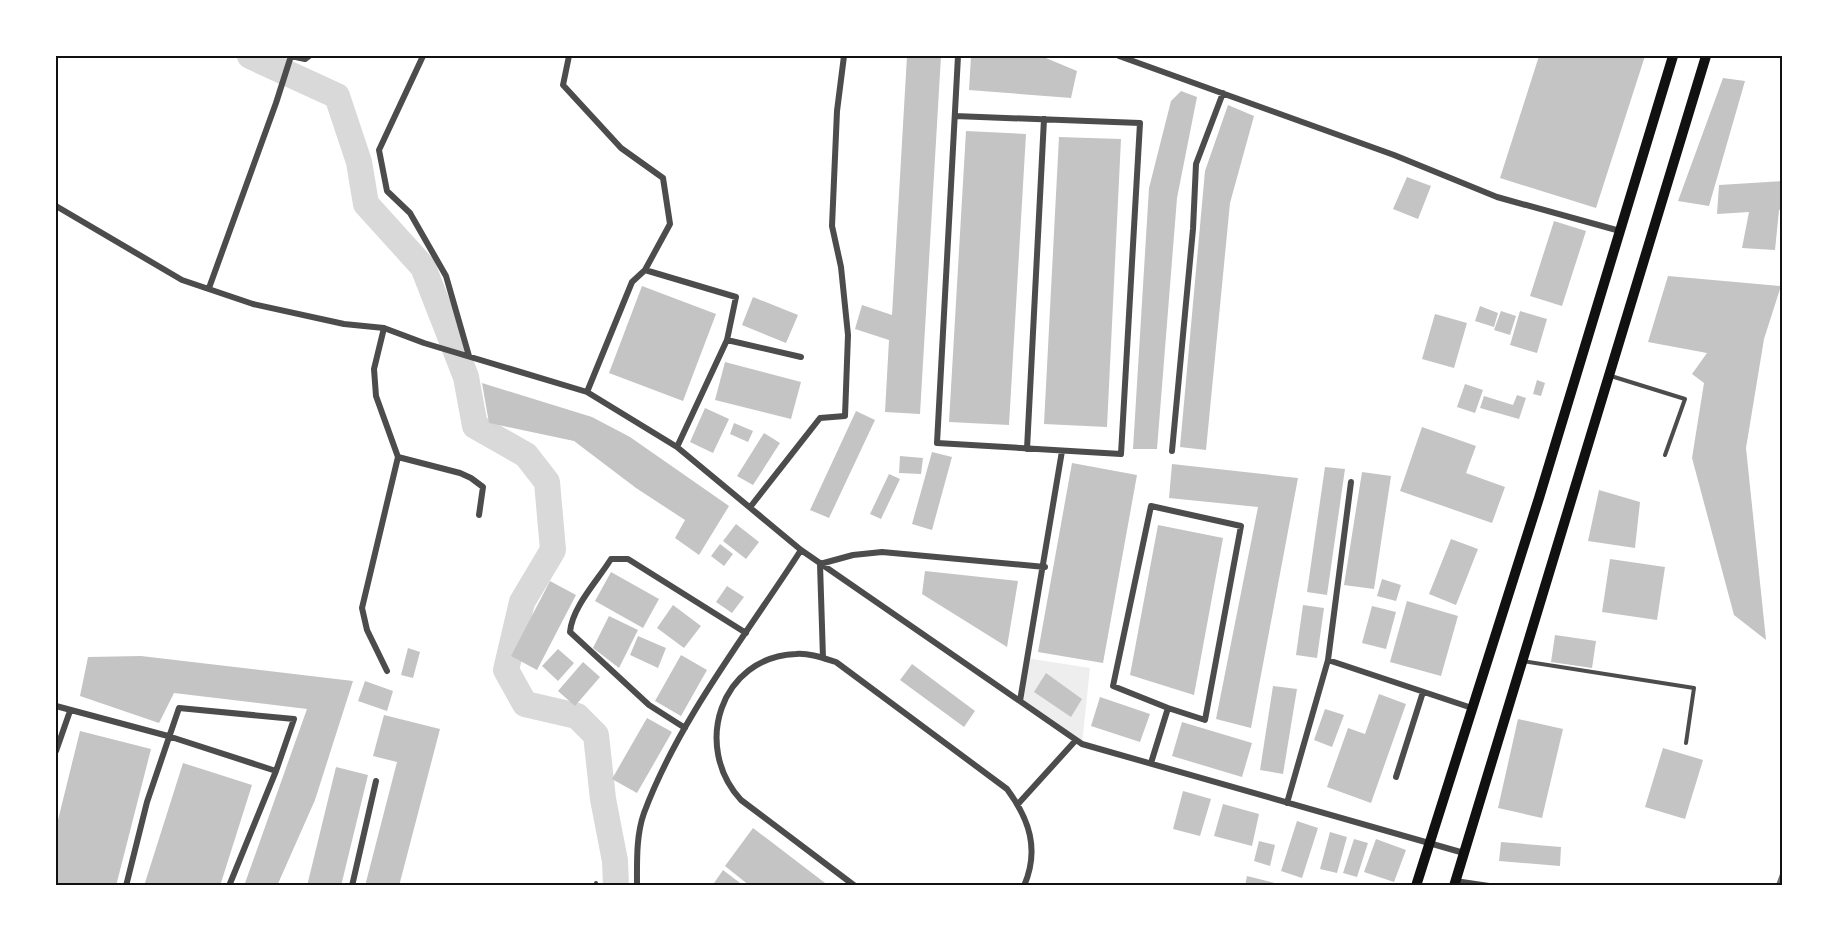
<svg xmlns="http://www.w3.org/2000/svg" width="1838" height="941" font-family="'Golos Text',sans-serif">
<rect width="100%" height="100%" fill="#fff"/>
<path fill="#eee" d="M1026 658 1090 668 1082 744 1020 701Z"/>
<g fill="none" stroke-linecap="round" stroke-linejoin="round">
<path stroke="#d9d9d9" stroke-width="26" d="M250 56 337 96 359 162 366 204 423 267 466 377 475 426 526 455 547 482 553 550 522 602 506 670 525 704 577 716 596 735 603 799 615 861 616 886"/>
</g>
<path fill="#c4c4c4" d="M907 56H941L920 414 885 412 889 340 855 329 862 305 892 315Z
M971 56H1041L1077 71 1071 98 969 90Z
M1539 56H1645L1596 208 1500 178Z
M1723 78 1745 81 1709 206 1678 201Z
M1181 91 1197 97 1177 198 1157 449H1133L1149 188 1171 101Z
M1228 105 1254 116 1230 203 1206 450 1180 447 1205 171Z
M966 131 1026 134 1009 425 949 422Z
M1059 137 1121 139 1107 427 1044 424Z
M1407 177 1431 186 1418 219 1393 209Z
M1782 181V209L1779 210 1775 250 1742 248 1749 212 1717 214 1719 185Z
M1554 221 1586 231 1562 306 1530 296Z
M1668 276 1781 286 1764 339 1746 448 1766 640 1734 615 1692 458 1704 383 1692 374 1707 353 1648 342Z
M642 286 716 314 683 401 609 373Z
M753 297 798 315 786 343 742 325Z
M1480 306 1498 313 1494 327 1475 321Z
M1501 311 1516 316 1510 335 1494 330Z
M1520 311 1547 319 1537 353 1510 345Z
M1435 314 1467 323 1454 368 1422 359Z
M725 362 801 382 791 419 715 400Z
M1537 380 1545 383 1541 396 1533 394Z
M482 383 592 417 630 437 729 506 699 555 675 538 685 520 636 488 574 441 489 423Z
M1465 384 1483 390 1475 413 1457 407Z
M1517 395 1526 398 1519 419 1480 408 1484 396 1513 405Z
M705 408 729 419 713 453 690 442Z
M856 411 875 420 829 518 810 510Z
M734 423 753 431 748 442 730 434Z
M1422 427 1476 446 1466 473 1505 487 1492 523 1400 491Z
M764 433 780 443 753 485 737 476Z
M932 452 952 457 932 530 912 524Z
M900 456 923 458 921 474 899 473Z
M1072 463 1137 475 1103 663 1038 652Z
M1172 464 1298 478 1251 728 1216 719 1258 507 1169 498Z
M1325 467 1345 469 1327 595 1307 592Z
M1362 472 1391 476 1374 589 1344 585Z
M889 474 900 479 881 519 870 514Z
M1599 490 1640 502 1635 548 1588 541Z
M736 524 759 542 746 559 723 541Z
M1158 525 1223 538 1194 695 1130 675Z
M1451 539 1478 549 1456 605 1429 594Z
M720 544 733 554 724 566 711 556Z
M1610 559 1665 567 1657 620 1602 612Z
M925 571 1018 581 1007 647 922 594Z
M611 572 659 599 643 628 595 601Z
M1382 579 1401 585 1396 601 1377 596Z
M550 581 576 595 537 670 511 656Z
M727 586 744 597 732 613 716 602Z
M1407 601 1458 616 1441 676 1390 662Z
M673 605 701 626 684 648 657 628Z
M1303 605 1324 608 1317 658 1296 655Z
M1372 606 1396 612 1386 649 1362 643Z
M609 616 638 630 619 668 593 648Z
M1555 635 1596 641 1592 668 1551 662Z
M638 636 666 648 658 668 630 655Z
M408 648 420 652 413 678 401 675Z
M558 649 574 663 558 681 542 666Z
M681 655 707 670 681 716 655 701Z
M141 656 353 681 315 800 277 886H244L307 709 174 693 159 723 80 696 88 657Z
M583 662 600 677 575 706 558 691Z
M912 664 975 711 964 727 900 680Z
M1046 673 1082 699 1071 717 1034 692Z
M365 681 393 691 387 711 358 701Z
M1273 686 1297 689 1283 774 1260 770Z
M1379 694 1406 704 1371 803 1327 787 1348 728 1365 734Z
M1100 697 1150 714 1140 742 1091 726Z
M1325 709 1344 715 1332 747 1314 740Z
M384 715 440 729 399 886H365L397 762 373 756Z
M647 718 672 732 637 793 612 779Z
M1518 719 1563 729 1542 818 1498 808Z
M1182 722 1252 743 1242 777 1172 756Z
M80 731 151 749 116 886H56V828Z
M1663 748 1703 760 1685 819 1645 807Z
M183 763 252 785 220 886H144Z
M336 767 368 775 341 886H307Z
M1183 791 1211 799 1200 836 1173 829Z
M1223 804 1259 814 1252 846 1214 836Z
M1297 821 1318 828 1302 878 1281 871Z
M753 828 829 886H750L725 866Z
M1330 832 1347 837 1337 873 1320 869Z
M1354 839 1368 843 1357 877 1343 873Z
M1376 839 1406 850 1394 882 1364 872Z
M1259 841 1275 845 1270 866 1254 861Z
M1501 842 1561 847 1560 866 1499 861Z
M723 870 744 886H712Z
M1247 876 1283 885V886H1245Z"/>
<g fill="none" stroke-linecap="round" stroke-linejoin="round">
<path stroke="#4c4c4c" stroke-width="4" d="M1611 376 1685 399 1665 455
M1522 661 1694 688 1686 743
M596 886V883"/>
<path stroke="#4c4c4c" stroke-width="6" d="M423 56 379 150 387 191 410 213 446 276 469 356
M569 56 563 85 621 148 663 178 670 224 645 270 632 282 587 392
M1119 56 1394 155 1497 197 1620 231
M955 116 1140 123 1121 454 937 443 958 56
M56 206 182 280 253 304 344 324 384 328 424 343 587 392 677 447 801 550 1082 744 1464 853
M645 270 736 297 727 340
M209 288 276 103 291 56 305 59 309 56
M384 328 374 369 376 396 398 457 460 473 471 478 483 487 479 515
M677 447 727 340 801 357
M1027 449 1044 119
M1172 451 1193 229 1196 164 1223 93
M1351 482 1328 660 1472 708
M751 506 820 418 845 416 848 335 841 267 832 226 837 111 844 56
M823 658 820 564 853 555 882 552 1045 567
M387 671 367 630 362 608 398 457
M1020 701 1062 451
M56 706 168 736 276 771
M685 728 649 705 570 632C572 607 598 580 611 559H628L746 633
M56 751 70 711
M1151 763 1168 708 1113 686 1151 506 1241 526 1205 720 1168 708
M1396 777 1423 692
M1287 803 1328 660
M1018 804 1076 740
M1455 881 1489 886
M126 886 147 802 179 708 294 719 276 771 229 886
M352 886 376 781
M637 886C637 862 636 835 644 813 679 719 747 634 801 550
M855 886 741 800C692 747 720 657 796 654 810 653 823 658 836 662L1007 789C1029 819 1040 849 1024 886"/>
<path stroke="#111" stroke-width="10" d="M1416 886 1539 498 1673 56
M1454 886 1706 56"/>
<path stroke="#707070" stroke-width="4.5" d="M1778 886 1782 875"/>
</g>
<rect width="1838" height="941" fill="none" stroke="#ffffff" stroke-width="114"/>
<rect x="57" y="57" width="1724" height="827" fill="none" stroke="#111" stroke-width="2"/>
</svg>
